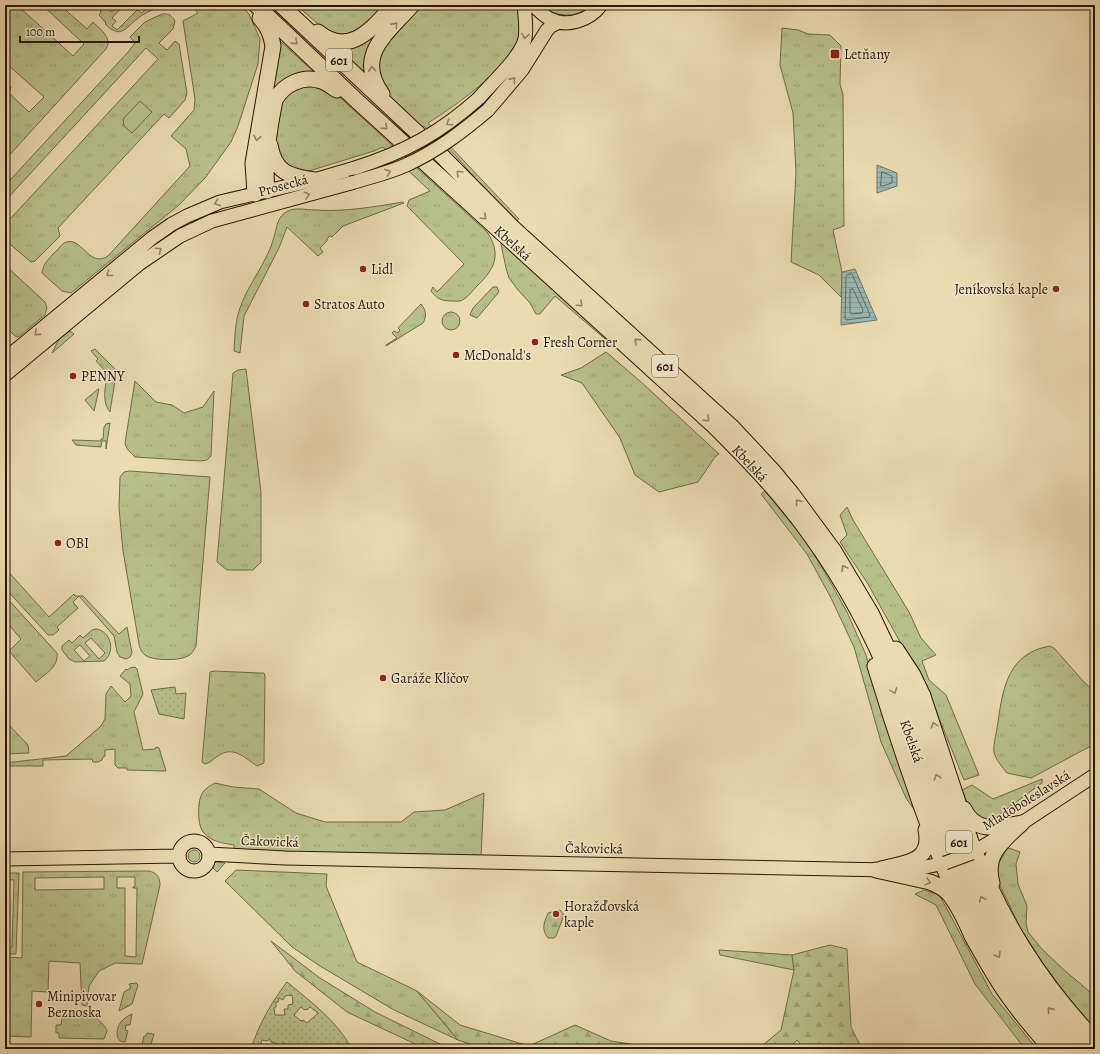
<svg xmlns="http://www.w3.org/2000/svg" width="1100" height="1054" font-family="Alegreya,serif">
<defs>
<pattern id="grass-tufts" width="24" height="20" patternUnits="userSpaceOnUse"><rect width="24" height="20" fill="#b8c08a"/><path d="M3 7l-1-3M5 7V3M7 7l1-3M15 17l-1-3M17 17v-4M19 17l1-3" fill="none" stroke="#9ea475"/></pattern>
<pattern id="forest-firs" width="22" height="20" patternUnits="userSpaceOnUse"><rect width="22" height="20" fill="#b8c08a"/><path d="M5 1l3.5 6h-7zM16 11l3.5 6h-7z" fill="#9ea475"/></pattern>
<pattern id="garden-dots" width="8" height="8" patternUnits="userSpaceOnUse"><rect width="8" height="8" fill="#b8c08a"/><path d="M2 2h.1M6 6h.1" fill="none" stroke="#9ea475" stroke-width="1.8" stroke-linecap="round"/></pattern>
<pattern id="water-rules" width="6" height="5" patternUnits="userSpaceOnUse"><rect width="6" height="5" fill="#9ab9b4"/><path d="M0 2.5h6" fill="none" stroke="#859e99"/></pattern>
</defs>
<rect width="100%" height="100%" fill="#eadbb0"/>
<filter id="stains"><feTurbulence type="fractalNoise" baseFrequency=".005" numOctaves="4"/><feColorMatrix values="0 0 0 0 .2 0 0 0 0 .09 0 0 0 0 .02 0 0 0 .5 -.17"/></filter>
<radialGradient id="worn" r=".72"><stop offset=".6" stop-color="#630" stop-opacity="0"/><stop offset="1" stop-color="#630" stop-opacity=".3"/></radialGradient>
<path fill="url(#grass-tufts)" stroke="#716b46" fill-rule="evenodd" d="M5 5H17L73 56 84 44 42 5H60L87 29 93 22C101 30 114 39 105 50L5 160V112L10 106 5 102V82L11 87 9 93 29 112 44 97 8 65 5 68Z
M120 5H124L112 18 116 21 112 26 117 30 137 10 142 13 149 5H164C156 9 148 11 141 16 126 26 122 41 105 24L106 23 99 15 101 12 100 11 105 7 112 12Z
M191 5H240L249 14 260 39 258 64 238 126 231 142 205 178 179 205 71 293 62 291 42 273C43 264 48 260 53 254 57 251 60 246 64 243 82 234 88 269 108 256L190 166 186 149 171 136 194 110 195 99 183 21 198 13Z
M296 5H389L352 36 331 35Z
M401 5H405L365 64 364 73 339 48 375 34Z
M419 5H517C518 12 521 22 521 29 517 64 455 106 428 123L519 219 516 222 494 200 455 155 424 126 421 127 381 88 378 75 379 54 404 21Z
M538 5H594C574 19 559 18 538 5Z
M162 14C169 13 172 16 175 21L173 29 159 43 167 50 175 41 179 44 187 93 185 100 169 118 164 114 58 228 60 236 35 261 31 262 5 240V213L11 218 158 59 146 48 5 201V187L11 179 129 51 135 43 130 37 145 22Z
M782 28 798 30 808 34 830 35 841 46 840 84 843 95 844 226 833 230 842 272 841 297 819 275 791 262 796 173 793 113 780 65Z
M279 40 315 73 268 98Z
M309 83 335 93 487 232C502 254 495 269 477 286 473 290 469 296 464 299 460 302 457 301 452 301 442 301 437 299 431 291L433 287 437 292 464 264 407 206 409 200 430 191 383 147 374 151 309 171 295 169 283 162 276 154 275 122 279 102 287 92Z
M403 202 404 203 343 226 332 237 330 236 327 239V241L320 248 323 252 318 256 287 227 279 248 244 316 240 353 234 351C235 336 235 322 240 308 248 284 268 261 274 237 277 227 277 216 288 211 296 207 306 210 315 210 345 212 373 207 403 202Z
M502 241 608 339H605L555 296 540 314H536L530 303 518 290 509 278 506 268 501 244Z
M5 265 45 302 47 308 45 315 18 337 15 336 5 326V279L7 277 5 275Z
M493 287H497L499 292 477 318 470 315 473 308Z
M421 304C426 310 427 316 423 323L386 346V345L397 338 392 333 394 331 398 333 400 330 398 328Z
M442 321a9 9 0 1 1 18 0a9 9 0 1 1-18 0Z
M70 331 74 334 52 353 59 339Z
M95 349 115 369 116 374 110 412C101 400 106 387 107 373L96 361 98 359 91 351Z
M606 352 640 381 719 454 715 457 698 482 659 492 635 475 620 438 582 383 561 375 581 368Z
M246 369 261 492V562L253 570H227L217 562 233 373 238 370Z
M135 381 156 402 172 405 184 413 203 407 214 391 211 456 207 460 201 461 135 457C130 452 126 449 125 443Z
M98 389H99L94 411 85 400Z
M110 423 106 449V441H102L101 447 76 445 72 440 101 441V439H103L104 427 106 424Z
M130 471 210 477 196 646C194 650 192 654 188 656 180 661 152 661 145 655 141 652 140 648 139 644L123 551 119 508 120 477 124 472Z
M765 491 805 540 827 576 847 612 866 655 880 706 918 815 906 798 881 742 854 647 831 598 807 554 761 494Z
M847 507 853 520 909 612 921 638 936 655 922 661 929 680 946 695 979 775 964 780 931 698 868 584 840 542 847 535 840 515Z
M5 568 49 617 74 594 75 596H83L119 634 127 627 132 653 130 657 126 659 120 657 117 652 114 636 79 596 73 602 78 608 57 627 59 630 53 635H48L5 588Z
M5 596 57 653C59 667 45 674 36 682L9 651 21 639 5 620Z
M96 629C111 631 116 652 104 661L75 662 69 659 62 650V646L69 640 72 643 80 635 83 638 92 630ZM91 638 105 653 99 659 85 643ZM80 645 90 656 84 661 74 650Z
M1050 646 1055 649 1083 681 1095 692V741L1089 747 1031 778 1007 773C1003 768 995 759 994 752 993 745 997 730 998 722 1003 686 1009 653 1050 646Z
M135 667 137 669 143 694 134 712 143 750 155 749 156 747 159 748 166 771 127 770V768H118L115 765V749L105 750V756L103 757 102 760 98 762H93L92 759 43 760V766H5V763L66 756 101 726 105 719 106 694 111 686 125 702 131 696 130 684 120 676 126 669 127 670 130 668Z
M214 671 259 673H264L265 676 264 763 257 766C245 758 233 745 218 756 213 759 210 763 205 764L202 762 210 672Z
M5 721 28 745 29 753 5 754Z
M1042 779V783L996 817 983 820 970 810 962 790 972 785 993 799Z
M215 783 233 787 259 789 296 813 325 822H401L414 812 445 810 484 793 481 856 273 852 234 849V845C223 843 211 842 203 832 197 824 197 800 203 792 206 788 211 785 215 783Z
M1009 848 1020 852 1016 864 1018 884 1027 906 1026 924 1028 932 1042 949 1064 970 1095 996V1029L1074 1006 1034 957 995 875V863L1000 861 1006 850Z
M188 856a6 6 0 1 1 12 0a6 6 0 1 1-12 0Z
M216 862 225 863 217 872 213 868 214 863Z
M236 870 327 874 326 886 357 962 417 991 458 1040 394 1010 320 966 292 947 225 881Z
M149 871C157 873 160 877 160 885L142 964 115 963 99 971 89 986 87 1006 82 1005 80 963 49 961 48 992 32 991 31 1037 5 1036V957L22 958 23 872ZM117 877H135V886L133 887V888H137L136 957 125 956V888H117ZM35 878 104 877V889L35 890Z
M5 873H19L16 954H5V947H12L14 880 5 879Z
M924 890 939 895 946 907 992 994 1037 1049H1025L975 984 936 905 915 894Z
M719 950 792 955 794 970 720 955Z
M136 983 138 985 132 1004 119 1011 124 992 131 988 129 984Z
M71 1010 87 1012 89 1015 95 1016C99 1022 105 1024 107 1031L104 1039 59 1038V1033H56V1025H61L62 1018H70Z
M132 1014 130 1025H126L125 1030 128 1031 125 1042C114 1042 116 1028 121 1022 124 1018 128 1016 132 1014Z
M147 1033 154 1034 151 1044 148 1046 142 1045 144 1036H146Z"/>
<path fill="url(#forest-firs)" stroke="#716b46" d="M560 910 564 915 556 936 554 938H548C541 929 544 923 548 913Z
M271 941 320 978 375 1012 450 1049H426L347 1012 295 971Z
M830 945 847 949 851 1027 861 1047 864 1049H809L800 1044 797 1040 789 1049H758L781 1030 794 970 792 955Z
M417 991 460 1025 529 1046 575 1025 611 1041 663 1049H484L458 1040Z"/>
<path fill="#b8c08a" stroke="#716b46" d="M140 101 152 112 132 133 124 126 123 119Z"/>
<path fill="url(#garden-dots)" stroke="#716b46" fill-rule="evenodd" d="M175 687 176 694 186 693 184 719 159 714 151 690Z
M287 982C311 1002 337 1021 352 1049H296V1047L283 1043 282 1045 271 1042V1040H268L267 1041 262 1040 259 1049H251C259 1024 271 1003 287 982ZM292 995 293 1004 288 1005V1009H284L285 1015H275L274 1008 276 1007V1002H278L279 998 283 1000 285 996ZM301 1007 304 1010 306 1009 307 1010 310 1007 318 1013 307 1023 303 1020 301 1021 294 1015Z"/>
<path fill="url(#water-rules)" stroke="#6d786d" d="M877 165 897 173V186L877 193Z
M855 269 877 320 841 325 842 272Z"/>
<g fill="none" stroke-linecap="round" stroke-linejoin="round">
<path stroke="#62685b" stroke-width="1" d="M882 172 892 176V183L883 186H881Z
M852 274 870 315 869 317 846 320 845 318 846 277 847 275Z
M853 289 863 310 862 313 852 314 850 313V290Z"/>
<defs>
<path id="major" d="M533 5C538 10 544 16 550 19 567 28 590 20 601 5
M479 98C491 84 521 57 525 39 527 28 525 16 524 5
M488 110 522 70 547 30 551 26 559 22
M5 359 152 238 172 224 187 216 220 202 314 180 355 168
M5 375 139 264 180 236 212 221 351 183
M179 856a15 15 0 1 1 30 0a15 15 0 1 1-30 0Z
M972 853 1022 823 1095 775
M209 854 285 858 887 870 916 869 945 863
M5 859 178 856"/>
<path id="highway" d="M256 5 356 100 715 427C749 461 783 496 811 536 844 582 872 633 893 686 923 761 942 841 977 915 1000 964 1032 1009 1069 1049
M281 5 442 156 512 227 732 427 773 471 792 494 834 551 871 613 889 651 901 678 924 737 950 818 971 874 995 926 1006 947 1036 992 1063 1026 1085 1049
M318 32C350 58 372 28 394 5
M382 94C354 55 388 33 412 5
M270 145C275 173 289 176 314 180
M267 191C264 160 269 131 275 100 284 84 303 75 321 81 327 83 332 87 337 90
M255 194 253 163 273 46C271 34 268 27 260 18
M896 649 913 675 923 696 971 842C1000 918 1039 981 1095 1040
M875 666C901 751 930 835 964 918
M964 809C976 835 1000 827 1022 823
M881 869C904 863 933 863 926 830
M876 870 930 882C938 885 945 889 950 895 959 907 966 922 972 936 980 951 989 966 998 981 1013 1005 1032 1027 1051 1049
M992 883C984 854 1003 841 1022 823"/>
</defs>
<use href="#major" stroke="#2a1602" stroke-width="15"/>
<use href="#highway" stroke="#2a1602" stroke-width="17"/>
<use href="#major" stroke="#eadbb0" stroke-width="13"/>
<use href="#highway" stroke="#eadbb0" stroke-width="15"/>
<defs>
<path id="major-bridge" d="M355 168C405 152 440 133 479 98
M351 183C370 177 389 173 406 165 437 151 462 132 488 110
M945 863 972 853"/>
</defs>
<use href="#major-bridge" stroke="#2a1602" stroke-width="15" stroke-linecap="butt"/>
<use href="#major-bridge" stroke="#eadbb0" stroke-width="13"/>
</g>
<defs><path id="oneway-chevron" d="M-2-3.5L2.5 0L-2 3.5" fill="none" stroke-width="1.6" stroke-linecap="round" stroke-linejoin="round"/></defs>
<g stroke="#948262">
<use href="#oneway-chevron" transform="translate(395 25) rotate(-49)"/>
<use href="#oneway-chevron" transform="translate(525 36) rotate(99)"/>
<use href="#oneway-chevron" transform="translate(295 42) rotate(44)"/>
<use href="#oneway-chevron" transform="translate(372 69) rotate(-94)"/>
<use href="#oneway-chevron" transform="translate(513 80) rotate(-49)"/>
<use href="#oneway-chevron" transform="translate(449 123) rotate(145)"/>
<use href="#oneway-chevron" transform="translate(385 127) rotate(42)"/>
<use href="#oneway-chevron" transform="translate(257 138) rotate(100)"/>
<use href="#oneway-chevron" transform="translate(388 172) rotate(-20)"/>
<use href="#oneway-chevron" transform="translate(459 173) rotate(-135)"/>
<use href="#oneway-chevron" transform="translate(307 195) rotate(-15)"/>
<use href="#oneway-chevron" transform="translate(217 203) rotate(160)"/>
<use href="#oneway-chevron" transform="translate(484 217) rotate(42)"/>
<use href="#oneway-chevron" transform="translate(159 250) rotate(-34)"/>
<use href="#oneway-chevron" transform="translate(109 274) rotate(141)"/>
<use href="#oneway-chevron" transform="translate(580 304) rotate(42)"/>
<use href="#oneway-chevron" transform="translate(37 333) rotate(140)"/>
<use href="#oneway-chevron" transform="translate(637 341) rotate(-138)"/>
<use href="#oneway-chevron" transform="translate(707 419) rotate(44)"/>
<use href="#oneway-chevron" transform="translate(798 502) rotate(-128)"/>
<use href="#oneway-chevron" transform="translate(844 568) rotate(-121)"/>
<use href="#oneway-chevron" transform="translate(894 691) rotate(70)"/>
<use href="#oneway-chevron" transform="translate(934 725) rotate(-108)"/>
<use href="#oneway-chevron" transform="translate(937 777) rotate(-108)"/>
<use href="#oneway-chevron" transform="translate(928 882) rotate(16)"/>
<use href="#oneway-chevron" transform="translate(982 899) rotate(-114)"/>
<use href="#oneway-chevron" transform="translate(998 955) rotate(59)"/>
<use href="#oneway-chevron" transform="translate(1050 1010) rotate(-129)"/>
</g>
<g fill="#8f2418" stroke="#f1e8cc" stroke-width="1.5">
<rect x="830" y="49" width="10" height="10" rx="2"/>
<circle cx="363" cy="269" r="4"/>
<circle cx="1056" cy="289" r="4"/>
<circle cx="306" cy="304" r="4"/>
<circle cx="535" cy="342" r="4"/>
<circle cx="456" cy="355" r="4"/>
<circle cx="73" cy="376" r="4"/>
<circle cx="58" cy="543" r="4"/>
<circle cx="383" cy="678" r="4"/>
<circle cx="556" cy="914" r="4"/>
<circle cx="39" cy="1004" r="4"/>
</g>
<g text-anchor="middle" stroke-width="3" stroke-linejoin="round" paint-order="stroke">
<g fill="#f1e8cc" stroke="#66553f" stroke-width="1">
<rect x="326" y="49" width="26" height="22" rx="3"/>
<rect x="652" y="355" width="26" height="22" rx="3"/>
<rect x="946" y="831" width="26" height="22" rx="3"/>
</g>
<g font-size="13" font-weight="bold" fill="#2a1602">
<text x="339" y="65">601</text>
<text x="665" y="371">601</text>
<text x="959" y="847">601</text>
</g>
<g font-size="14" fill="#2a1602" stroke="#f1e8cc" text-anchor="start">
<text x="844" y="59">Letňany</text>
<text x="371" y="274">Lidl</text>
<text x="1048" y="294" text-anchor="end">Jeníkovská kaple</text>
<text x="314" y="309">Stratos Auto</text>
<text x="543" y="347">Fresh Corner</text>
<text x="464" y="360">McDonald's</text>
<text x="81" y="381">PENNY</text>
<text x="66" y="548">OBI</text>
<text x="391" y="683">Garáže Klíčov</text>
<text x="564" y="911">Horažďovská<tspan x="564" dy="16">kaple</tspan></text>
<text x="47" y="1001">Minipivovar<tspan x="47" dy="16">Beznoska</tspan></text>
</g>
<g font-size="14" fill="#2a1602" stroke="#f1e8cc">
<text transform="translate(283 185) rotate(-15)" y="5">Prosecká</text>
<text transform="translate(513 243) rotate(42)" y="5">Kbelská</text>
<text transform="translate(750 463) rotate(47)" y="5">Kbelská</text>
<text transform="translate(912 741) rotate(71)" y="5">Kbelská</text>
<text transform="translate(1026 800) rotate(-32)" y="5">Mladoboleslavská</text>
<text transform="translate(270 841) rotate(2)" y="5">Čakovická</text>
<text transform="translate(594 848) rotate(1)" y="5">Čakovická</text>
</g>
</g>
<rect width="1100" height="1054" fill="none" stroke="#eadbb0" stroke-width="20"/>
<rect x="6" y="6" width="1088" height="1042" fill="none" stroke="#2a1602" stroke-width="2"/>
<rect x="10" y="10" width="1080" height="1034" fill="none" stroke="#2a1602"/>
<path d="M20 36v6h119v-6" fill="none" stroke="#2a1602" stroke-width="2"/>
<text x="26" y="36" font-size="12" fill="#2a1602" stroke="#f1e8cc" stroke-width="3" paint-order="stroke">100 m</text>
<rect width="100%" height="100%" filter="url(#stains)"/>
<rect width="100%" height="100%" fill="url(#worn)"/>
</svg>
